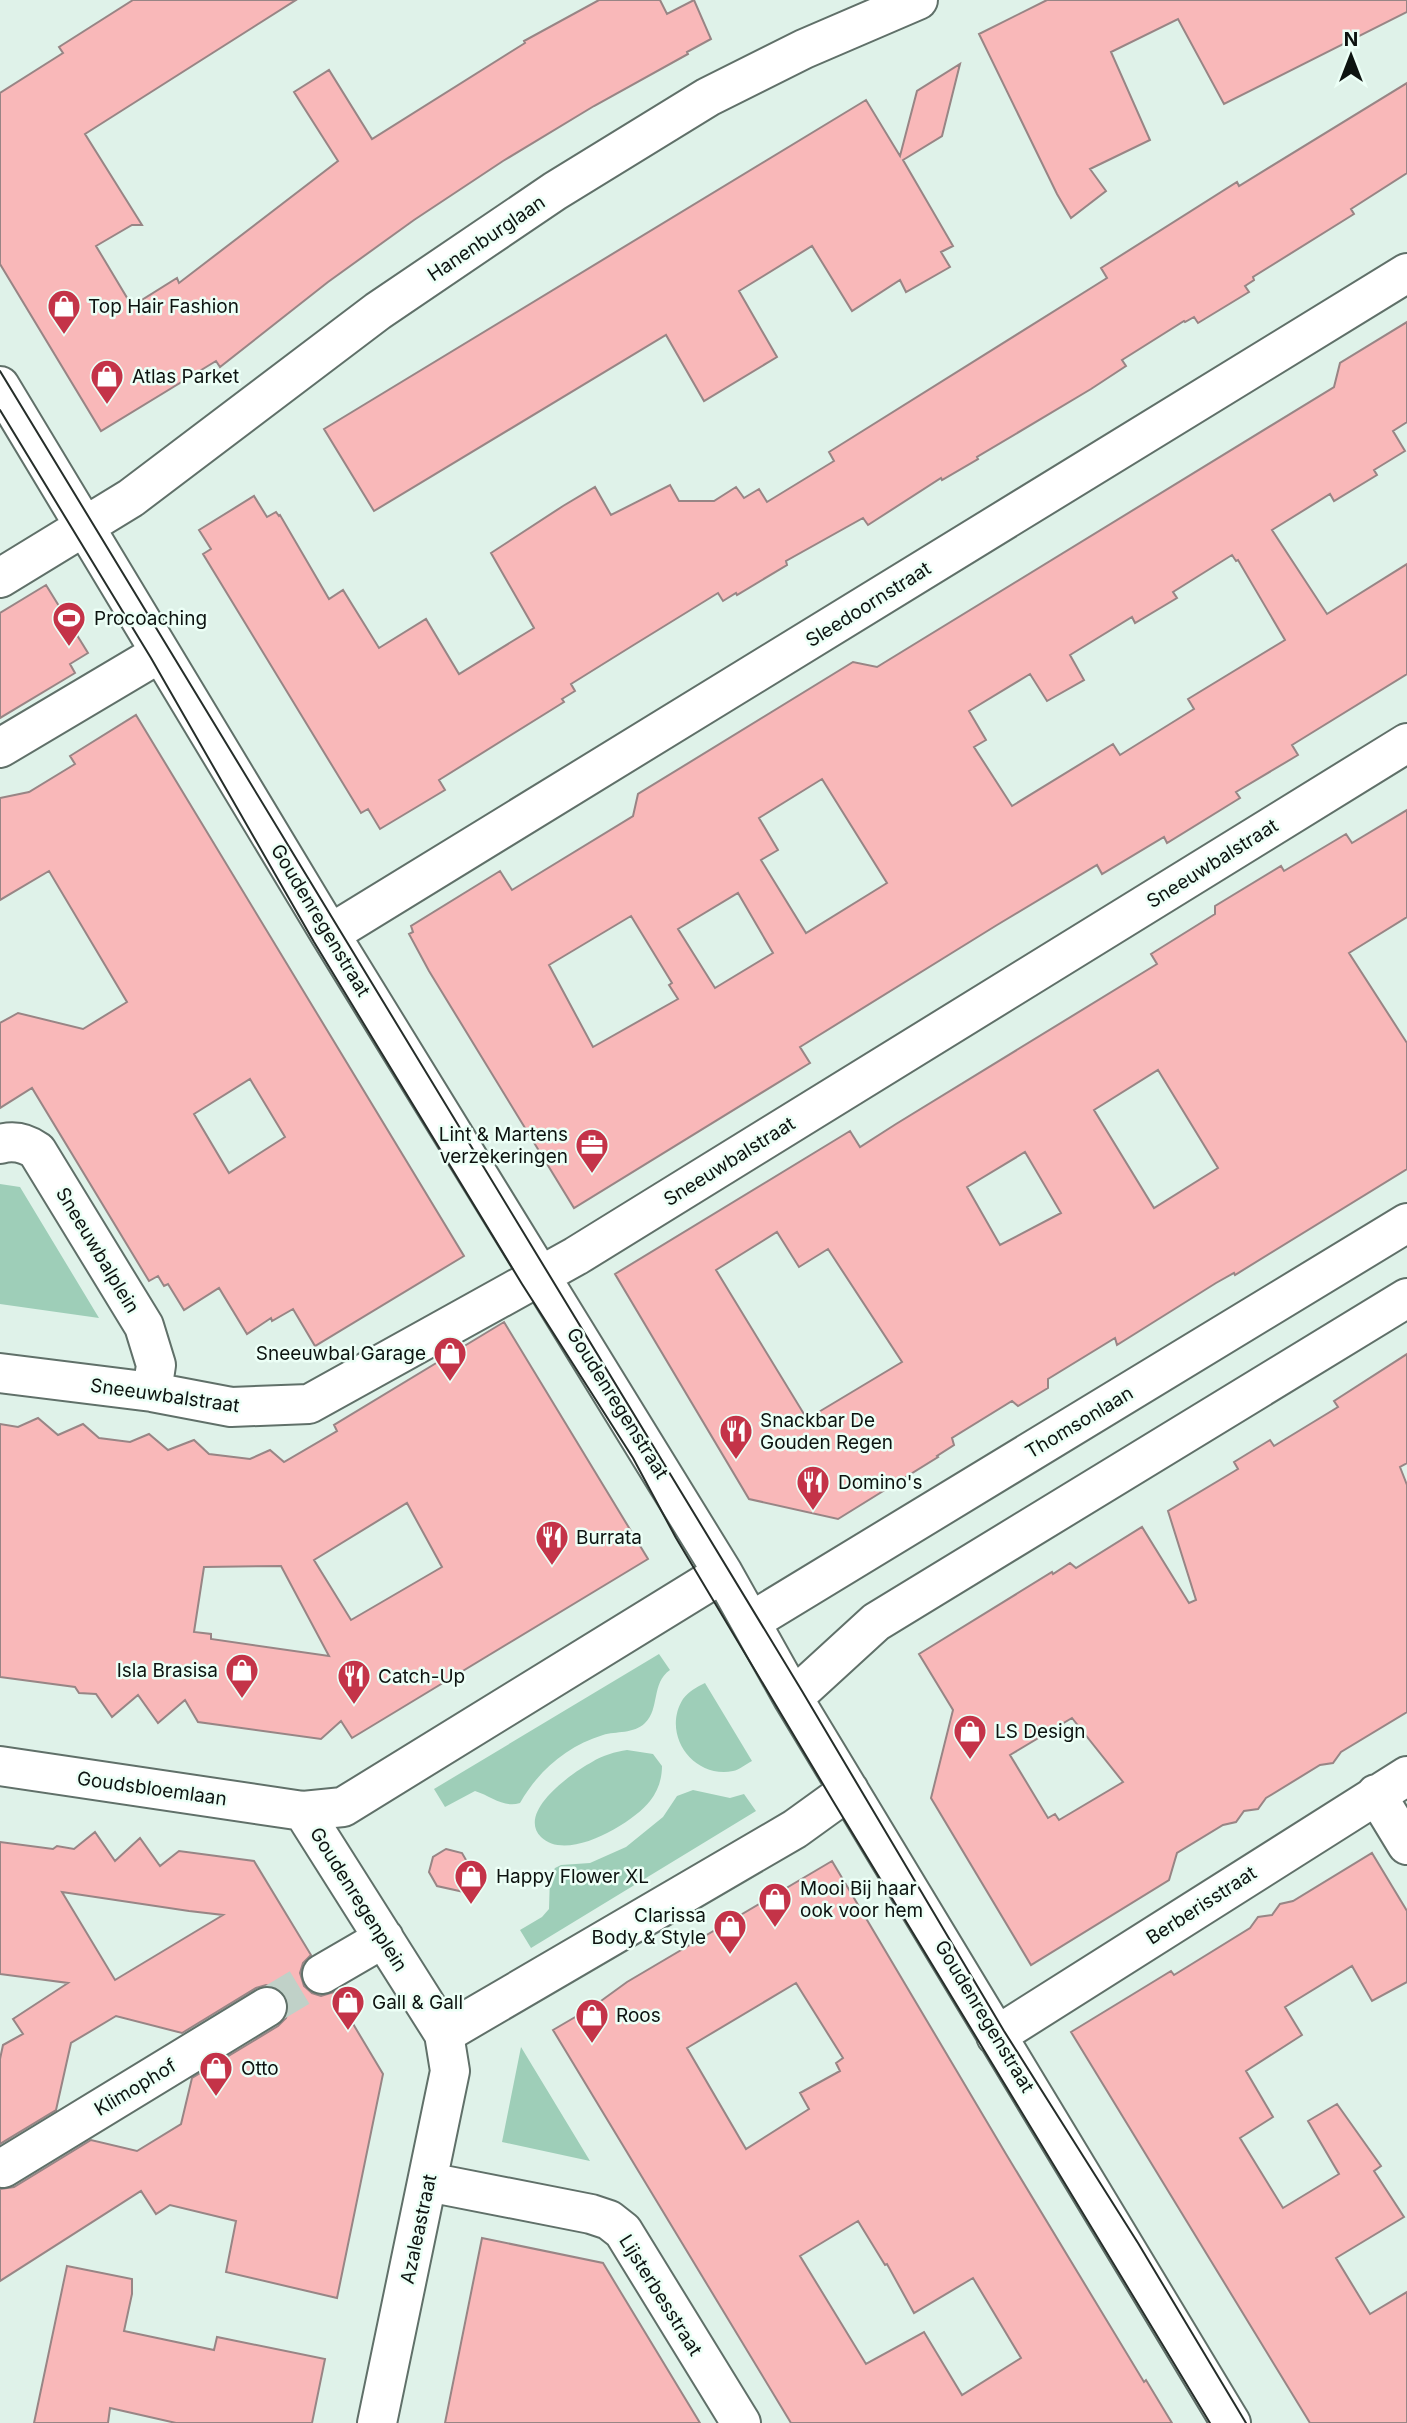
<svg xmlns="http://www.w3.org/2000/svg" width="1407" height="2423" font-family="Inter,sans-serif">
<rect width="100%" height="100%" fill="#dff2e9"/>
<path fill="#9eceb8" d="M0 1184 20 1187 99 1318 0 1304Z
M659 1654 670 1670C651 1683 660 1709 645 1723 634 1734 616 1731 603 1735 567 1746 539 1770 520 1803 503 1808 491 1796 475 1791L445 1807 434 1789Z
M705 1683 752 1761C746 1764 739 1770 733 1771 693 1779 661 1734 683 1699 689 1691 697 1687 705 1683Z
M627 1750 653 1754 662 1766C662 1779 658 1791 650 1801 633 1823 567 1863 541 1837 516 1812 573 1772 592 1762 603 1755 615 1752 627 1750Z
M693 1790 730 1798 744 1794 756 1811 531 1948 520 1930 542 1917 549 1909 550 1877 555 1868 561 1865 590 1863 626 1847 663 1817 677 1796Z
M521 2047 590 2161 502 2142Z"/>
<path fill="#f9b8b9" stroke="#988585" stroke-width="2" fill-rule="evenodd" d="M133 0H296L85 134 142 225H132L96 246 132 306 177 278 179 283 338 161 294 92 329 70 372 139 525 43 524 41 599 0H660L667 14 694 0 711 39 687 52 688 54 594 106 503 161 414 220 328 282 220 367 216 361 101 431 0 264V93L63 53 59 47Z
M1047 0H1407V12L1224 104 1178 19 1111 52 1150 140 1090 169 1106 191 1071 218 1057 194 979 34Z
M960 64 942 136 903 160 953 246 941 252 950 267 906 292 900 280 852 311 812 246 739 291 777 357 704 401 666 335 374 511 324 429 866 100 900 156 917 91Z
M1407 83V173L1351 209 1354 214 1253 277 1254 280 1245 286 1249 292 1198 323 1194 317 1185 322 1184 321 1122 360 1126 366 1091 389 977 457 978 459 942 480 941 478 868 525 863 518 786 561 787 565 737 595 736 593 723 601 718 593 632 646 571 684 575 691 562 699 564 702 439 780 445 790 380 829 368 809 361 813 203 554 211 549 199 530 254 496 267 517 276 512 279 516 280 515 329 599 343 590 379 648 426 619 459 674 534 628 491 553 563 506 595 487 611 515 670 485 679 501H714L736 487 744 498 759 489 767 502 834 461 829 452 1107 278 1101 268 1237 182 1239 186Z
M1407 322V422L1393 431 1405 451 1374 470 1377 475 1334 501 1330 494 1272 530 1327 614 1407 564V674L1292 745 1298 755 1236 792 1240 798 1167 843 1164 837 1102 874 1097 865 997 925 800 1047 810 1063 574 1208 429 971 409 934 413 932 411 926 500 871 512 890 633 816 638 794 853 662 877 667 1334 387 1340 363ZM1232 555 1236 561 1238 560 1285 640 1188 699 1194 709 1120 755 1113 744 1012 806 974 747 986 740 969 711 1030 674 1047 701 1084 680 1070 655 1132 617 1135 623 1177 598 1173 592ZM822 779 887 883 806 933 761 860 778 850 759 818ZM738 893 773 953 715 988 678 929ZM631 916 672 983 669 985 678 999 593 1047 549 965Z
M46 585 88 653 70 664 75 673 0 718V613Z
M136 715 464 1256 315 1346 293 1309 272 1321 271 1318 247 1334 219 1288 184 1310 168 1284 164 1286 158 1276 149 1281 32 1088 0 1108V1023L18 1013 83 1029 127 1002 49 871 0 900V798L29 792 75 764 70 756ZM250 1079 285 1137 229 1173 194 1114Z
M1407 810V917L1349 953 1407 1043V1169L1235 1275 1234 1273 1216 1283 1117 1345 1115 1338 1048 1379V1388L1018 1406 1012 1401 952 1438 954 1445 937 1456 938 1457 838 1519 749 1499 615 1274 850 1131 860 1147 896 1124 1157 964 1151 954 1215 914V906L1281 866 1284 871 1346 834 1352 843ZM1158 1070 1218 1168 1154 1208 1094 1110ZM1025 1152 1061 1213 1000 1245 967 1187ZM777 1232 799 1267 828 1249 902 1362 807 1419 716 1270Z
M504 1322 648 1559 352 1738 341 1721 321 1739 198 1722 185 1700 158 1723 138 1695 112 1717 96 1694 79 1693 75 1687 0 1677V1424L18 1427 38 1418 58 1435 83 1424 99 1438 130 1442 149 1434 168 1450 194 1440 209 1454 250 1459 270 1450 284 1462 337 1431 334 1425ZM407 1503 442 1567 351 1620 314 1560ZM281 1566 329 1656 211 1639V1634L194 1632 204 1567Z
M1407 1354V1463L1400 1467 1407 1485V1712L1341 1752 1333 1763 1320 1765 1266 1798 1258 1809 1244 1811 1236 1822 1223 1825 1177 1853 1169 1880 1031 1965 931 1798 953 1710 919 1654 1052 1572 1053 1574 1070 1563 1076 1568 1142 1527 1189 1603 1196 1600 1168 1511 1238 1469 1234 1462 1270 1440 1274 1446 1338 1407 1334 1401ZM1072 1718 1123 1782 1059 1820 1055 1814 1048 1818 1010 1755Z
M95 1832 115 1861 140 1838 160 1866 179 1851 254 1861 311 1955 303 1963 300 1973 304 1986 312 1993 321 1996 334 1992 383 2074 337 2298 226 2272 236 2221 170 2205 156 2214 141 2191 0 2281V2189L14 2187 91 2140 137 2151 181 2124 192 2078 278 2026 286 2018 289 2007 285 1995 277 1988 266 1985 256 1988 182 2033 116 2016 71 2043 56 2110 0 2144V2059L3 2045 23 2034 13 2019 68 1983 0 1974V1842L53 1849 57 1846 74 1849ZM62 1892 189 1911 223 1915 115 1980Z
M446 1849 462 1853 470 1867 464 1892 437 1886 429 1872 433 1857Z
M1372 1853 1407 1911V1982L1372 2001 1352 1966 1285 2007 1302 2035 1246 2071 1273 2117 1240 2138 1283 2208 1339 2174 1308 2121 1337 2104 1381 2166 1374 2171 1404 2217 1336 2258 1370 2314 1407 2292V2423H1310L1071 2032 1171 1971 1174 1975 1250 1928 1258 1917 1272 1915 1280 1904 1293 1901Z
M832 1861 1006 2154 1144 2382 1146 2380 1172 2423H791L553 2030 594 2006 627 1982ZM796 1983 843 2058 836 2063 840 2071 800 2093 809 2109 746 2149 687 2048ZM858 2221 885 2265 887 2264 914 2313 973 2278 1021 2358 962 2395 924 2332 866 2364 800 2256Z
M482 2238 603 2263 700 2423H445Z
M67 2266 132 2279V2294L124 2331 214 2350 217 2337 325 2359 312 2423H176L110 2408 108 2423H34Z"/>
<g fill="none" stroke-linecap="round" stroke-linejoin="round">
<path stroke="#c0d1c8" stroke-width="38" stroke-dasharray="38 19" stroke-linecap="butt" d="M267 2007 322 1974"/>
<defs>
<path id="minor" d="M0 386 330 934 723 1573 793 1698 1231 2423
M0 578 131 498 378 311 555 191 708 97 804 49 918 0
M0 748 160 653
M330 934 1407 273
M0 1144C14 1140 26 1143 37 1151L144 1326 156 1365 152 1392
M0 1373 152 1392 231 1407 309 1404 576 1256 1407 743
M752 1621 1407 1223
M793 1698 876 1622 1407 1298
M0 1766 303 1811 343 1807 723 1573
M1376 1794 1407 1845
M303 1811 444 2034 450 2071 377 2423
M322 1974 384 1938
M444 2034 795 1829 849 1790
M996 2036 1407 1776
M3 2168 267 2007
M428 2182 591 2214 609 2220 623 2231 741 2423"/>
</defs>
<use href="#minor" stroke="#607069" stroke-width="42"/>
<use href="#minor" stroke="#fff" stroke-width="38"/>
<path stroke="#262e2a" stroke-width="2" d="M0 371 802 1691 1004 2031 1138 2243 1246 2423
M0 410 151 658 314 942 522 1284 633 1458 676 1538 833 1801 1210 2423"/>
</g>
<defs>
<symbol id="shop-pin" viewBox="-11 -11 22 30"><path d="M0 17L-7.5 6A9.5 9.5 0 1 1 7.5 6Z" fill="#c43348" stroke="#ecfff6"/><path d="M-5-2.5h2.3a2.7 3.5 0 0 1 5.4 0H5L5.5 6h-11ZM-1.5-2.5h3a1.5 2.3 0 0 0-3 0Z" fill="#fff"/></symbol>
<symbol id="stadium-pin" viewBox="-11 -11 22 30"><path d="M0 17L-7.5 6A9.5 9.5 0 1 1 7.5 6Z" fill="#c43348" stroke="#ecfff6"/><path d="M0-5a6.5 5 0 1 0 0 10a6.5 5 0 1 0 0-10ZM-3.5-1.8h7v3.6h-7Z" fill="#fff"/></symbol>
<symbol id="office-pin" viewBox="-11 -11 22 30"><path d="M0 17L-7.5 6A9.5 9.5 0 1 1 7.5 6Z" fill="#c43348" stroke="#ecfff6"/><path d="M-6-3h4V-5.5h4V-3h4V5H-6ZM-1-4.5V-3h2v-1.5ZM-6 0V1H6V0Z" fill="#fff"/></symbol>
<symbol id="restaurant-pin" viewBox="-11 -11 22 30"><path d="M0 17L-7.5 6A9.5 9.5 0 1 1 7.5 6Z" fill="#c43348" stroke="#ecfff6"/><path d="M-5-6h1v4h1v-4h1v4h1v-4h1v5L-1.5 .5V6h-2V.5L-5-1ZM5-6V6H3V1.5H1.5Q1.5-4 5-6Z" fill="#fff"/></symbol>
</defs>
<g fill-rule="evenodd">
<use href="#shop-pin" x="45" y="287" width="38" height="52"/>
<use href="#shop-pin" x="88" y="357" width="38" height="52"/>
<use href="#stadium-pin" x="50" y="599" width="38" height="52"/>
<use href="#office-pin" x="573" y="1126" width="38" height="52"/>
<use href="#shop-pin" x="431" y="1334" width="38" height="52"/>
<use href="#restaurant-pin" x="717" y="1412" width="38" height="52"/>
<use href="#restaurant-pin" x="794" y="1463" width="38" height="52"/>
<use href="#restaurant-pin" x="533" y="1518" width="38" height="52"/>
<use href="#shop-pin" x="223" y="1651" width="38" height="52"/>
<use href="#restaurant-pin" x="335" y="1657" width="38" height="52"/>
<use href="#shop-pin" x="951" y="1712" width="38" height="52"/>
<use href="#shop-pin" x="452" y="1857" width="38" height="52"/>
<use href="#shop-pin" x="756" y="1880" width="38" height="52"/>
<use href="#shop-pin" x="711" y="1907" width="38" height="52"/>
<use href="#shop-pin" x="329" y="1983" width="38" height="52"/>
<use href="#shop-pin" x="573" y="1996" width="38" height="52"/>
<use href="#shop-pin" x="197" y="2049" width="38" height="52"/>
</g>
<g text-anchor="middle" stroke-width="5" stroke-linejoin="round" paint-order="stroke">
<g font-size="19" fill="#0d1310" stroke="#ecfff6">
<text transform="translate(486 238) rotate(-34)" y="7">Hanenburglaan</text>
<text transform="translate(868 604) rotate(-32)" y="7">Sleedoornstraat</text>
<text transform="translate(1212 863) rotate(-32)" y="7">Sneeuwbalstraat</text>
<text transform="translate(321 920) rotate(59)" y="7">Goudenregenstraat</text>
<text transform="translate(729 1161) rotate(-32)" y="7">Sneeuwbalstraat</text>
<text transform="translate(98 1250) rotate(59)" y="7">Sneeuwbalplein</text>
<text transform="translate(165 1395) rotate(8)" y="7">Sneeuwbalstraat</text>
<text transform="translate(618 1403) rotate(58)" y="7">Goudenregenstraat</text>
<text transform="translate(1079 1422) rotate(-31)" y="7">Thomsonlaan</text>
<text transform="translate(152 1788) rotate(8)" y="7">Goudsbloemlaan</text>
<text transform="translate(359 1899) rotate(58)" y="7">Goudenregenplein</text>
<text transform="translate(1201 1905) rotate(-33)" y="7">Berberisstraat</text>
<text transform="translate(985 2016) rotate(59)" y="7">Goudenregenstraat</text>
<text transform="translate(135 2087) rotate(-31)" y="7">Klimophof</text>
<text transform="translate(418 2229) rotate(-78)" y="7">Azaleastraat</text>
<text transform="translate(661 2295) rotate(58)" y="7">Lijsterbesstraat</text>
</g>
<g font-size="19" fill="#0d1310" stroke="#ecfff6" text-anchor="start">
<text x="88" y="313">Top Hair Fashion</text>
<text x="132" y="383">Atlas Parket</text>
<text x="94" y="625">Procoaching</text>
<text x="568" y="1141" text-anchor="end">Lint &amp; Martens<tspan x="568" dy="22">verzekeringen</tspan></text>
<text x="426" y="1360" text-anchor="end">Sneeuwbal Garage</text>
<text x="760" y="1427">Snackbar De<tspan x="760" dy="22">Gouden Regen</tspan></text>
<text x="838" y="1489">Domino's</text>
<text x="576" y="1544">Burrata</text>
<text x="218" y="1677" text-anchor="end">Isla Brasisa</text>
<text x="378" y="1683">Catch-Up</text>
<text x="995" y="1738">LS Design</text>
<text x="496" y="1883">Happy Flower XL</text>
<text x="800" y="1895">Mooi Bij haar<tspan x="800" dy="22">ook voor hem</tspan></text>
<text x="706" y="1922" text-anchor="end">Clarissa<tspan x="706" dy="22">Body &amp; Style</tspan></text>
<text x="372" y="2009">Gall &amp; Gall</text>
<text x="616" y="2022">Roos</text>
<text x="241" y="2075">Otto</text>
</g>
</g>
<g transform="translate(1351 56)" stroke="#ecfff6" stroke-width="5" paint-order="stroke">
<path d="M0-5L12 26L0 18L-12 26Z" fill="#0d1310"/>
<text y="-10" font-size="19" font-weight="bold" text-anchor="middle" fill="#0d1310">N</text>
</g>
</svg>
